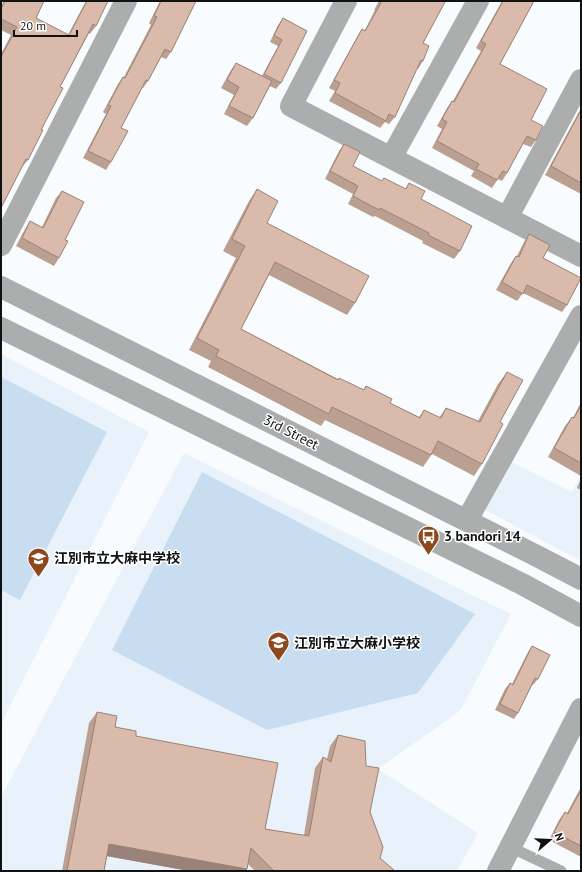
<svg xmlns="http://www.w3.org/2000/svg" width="582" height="872" font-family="'PT Sans','Noto Sans JP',sans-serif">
<rect width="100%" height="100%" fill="#f9fcfe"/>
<path fill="#e9f2fa" d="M1 354 149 432 1 724Z
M184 453 511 614 460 711 378 769 478 833 457 871H1V797Z
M511 462 572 492 581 475V561L485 510Z"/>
<path fill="#c8def0" d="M1 377 107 432 20 600 1 590Z
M202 472 475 614 418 693 267 730 112 650Z"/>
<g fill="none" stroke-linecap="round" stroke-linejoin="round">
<path stroke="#acaeae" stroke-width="11" d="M510 847 561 871"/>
<path stroke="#acaeae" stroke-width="22" d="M346 1 291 106 581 256
M391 158 478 1
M507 218 581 80
M1 245 126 1
M467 520 581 316"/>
<path stroke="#acaeae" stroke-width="22" d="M1 287 533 554 581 579
M1 328 522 584 581 616
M498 871 581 709"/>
</g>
<path fill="#bba092" d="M4 1H44L36 18 68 35 86 1H108L96 26 90 34 89 33 60 87 28 160 22 167 1 208V54L11 35 1 30V6Z
M160 1H196L171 52 166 59 161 57 148 81 143 88H142L121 128 111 162 106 170 83 158 106 114 103 112 118 84 123 77H124L151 25 149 23Z
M379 1H443L423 43V61L418 69 417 68 395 117 389 124 385 122 380 128 329 101 335 91 329 88 357 37 362 29 365 30 375 10H374Z
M502 1H534L500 64 531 120 536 140 531 147 523 144 507 173 502 181 498 179 492 188 471 176 474 171 432 148 442 129 437 126 447 108 452 101H453L481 51 476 48Z
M283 18 281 83 276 89 270 86 253 118 247 126 224 114 234 95 221 88 231 70 236 63 262 76 278 46 270 42 278 25Z
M581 108V194L545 175Z
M344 144 353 166 381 181 405 189 409 183 460 251 454 259 422 243 423 241 375 216 373 217 348 204 353 194 325 179 339 151Z
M257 189 267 223 355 303 347 315 269 275 241 329 338 379 363 390 366 386 390 403 419 417 424 410 439 418 446 408 478 421 498 384 507 372 500 422 482 464 474 476 432 454 423 467 325 420 321 426 208 367 211 361 189 350 236 258 223 251 249 201Z
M62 191 65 240 59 258 54 266 16 246 25 229 30 221 42 227 56 198Z
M529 234 567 305 562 312 523 293 517 301 496 290 511 263 516 256H517L524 242Z
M581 402V476L548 457 565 426 572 417 573 418Z
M581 479V490L577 488Z
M532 646 538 679 533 685H532L518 713 514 719 495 710 505 689 510 683 512 684 528 652Z
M97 712 115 727 136 736 265 829 304 835 315 768 323 757 327 759 330 746 338 735 366 766 370 812 380 858 395 871H255L248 864 247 869 246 871H189L107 856 104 871H62L89 723Z
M581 787V857L549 840 559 820 565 812 567 813Z"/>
<path fill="#998277" d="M109 844 247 869 246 871H189L101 855Z"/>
<path fill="#dabaaa" stroke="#998277" d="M5 1H44L36 18 69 35 87 1H108L96 26 93 24 60 87 63 88 41 130H43L28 160 26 159 1 208V57L17 27 1 19V9Z
M161 1H196L171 52 165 49 148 81 146 80 121 128 128 131 111 162 88 151 111 106 108 105 123 77 125 78 157 17 154 16Z
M380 1H443L445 2 423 43 429 46 423 61 421 60 395 117 389 114 386 121 335 93 340 83 334 80 362 29 365 31 381 3 379 2Z
M503 1H534L500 64 547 89 531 120 543 126 536 140 527 136 507 173 503 171 497 180 476 169 479 164 437 141 447 122 442 119 452 101 454 102 486 44 481 41Z
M283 18 307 31 281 83 264 74 282 40 274 35Z
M236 63 272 81 253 118 229 106 239 87 227 80Z
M581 110V183L551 166Z
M344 144 360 152 353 166 382 181 384 178 406 189 409 183 425 191 421 199 472 226 460 251 428 235 429 233 380 208 379 210 353 196 358 186 330 171Z
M257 189 278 201 267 223 369 276 355 303 275 262 241 329 338 380 339 378 364 390 366 386 392 399 390 403 420 418 424 410 441 418 446 408 480 422 507 372 523 380 500 422 503 424 482 464 438 441 431 455 332 407 329 414 216 356 219 350 197 338 245 246 232 239Z
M62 191 84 202 65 240 68 241 59 258 22 238 30 221 43 228Z
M529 234 550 245 543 258 581 278 567 305 527 285 523 294 502 282 516 256 519 257Z
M581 405V463L554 448 572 417 574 418Z
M532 646 550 655 538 679 535 678 518 713 500 704 510 683 513 685Z
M97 712 117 716 115 727 136 731V736L278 763 265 829 309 836 323 757 331 762 338 735 365 741 366 766 379 768 370 812 383 847 380 858 395 871H274L251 848 247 869 109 844 104 871H67Z
M581 790V846L554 832 565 812 568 814Z"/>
<defs>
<symbol id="bus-pin" viewBox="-11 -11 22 30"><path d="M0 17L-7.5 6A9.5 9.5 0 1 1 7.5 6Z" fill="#8d481e" stroke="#fff"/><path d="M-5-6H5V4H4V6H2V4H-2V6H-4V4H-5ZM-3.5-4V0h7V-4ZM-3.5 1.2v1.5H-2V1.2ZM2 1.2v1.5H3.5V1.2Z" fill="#fff"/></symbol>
<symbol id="school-pin" viewBox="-11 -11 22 30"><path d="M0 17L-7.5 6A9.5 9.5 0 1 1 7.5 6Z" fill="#8d481e" stroke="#fff"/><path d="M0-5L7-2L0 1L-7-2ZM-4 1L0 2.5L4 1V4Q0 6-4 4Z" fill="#fff"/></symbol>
</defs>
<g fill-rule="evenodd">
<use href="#bus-pin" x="416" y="524" width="25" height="34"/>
<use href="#school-pin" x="26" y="546" width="25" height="34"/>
<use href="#school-pin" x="266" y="630" width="25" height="34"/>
</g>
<g text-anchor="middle" stroke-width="3" stroke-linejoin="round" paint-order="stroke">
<g font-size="14" fill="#101112" stroke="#fff">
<text transform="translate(291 432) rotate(27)" y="5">3rd Street</text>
</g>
<g font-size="14" font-weight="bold" fill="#101112" stroke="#fff" text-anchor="start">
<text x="444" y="541">3 bandori 14</text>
<text x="54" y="563">江別市立大麻中学校</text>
<text x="294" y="648">江別市立大麻小学校</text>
</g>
</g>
<rect width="582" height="872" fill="none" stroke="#101112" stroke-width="4"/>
<g transform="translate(550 840) rotate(71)" stroke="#ffffff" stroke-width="3" paint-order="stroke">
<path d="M0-3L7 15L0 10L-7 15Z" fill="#101112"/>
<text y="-6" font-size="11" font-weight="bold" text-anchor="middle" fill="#101112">N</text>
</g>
<path d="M14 30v6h63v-6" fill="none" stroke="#101112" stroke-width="2"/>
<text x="20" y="30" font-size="12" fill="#101112" stroke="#ffffff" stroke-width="3" paint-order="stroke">20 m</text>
</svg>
